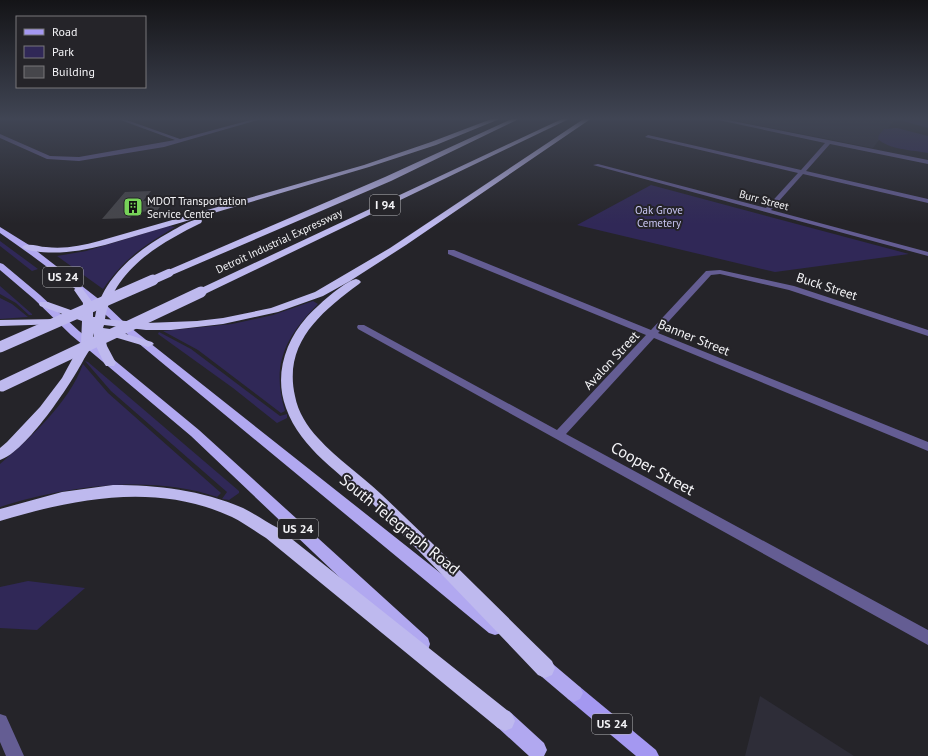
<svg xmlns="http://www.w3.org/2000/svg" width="928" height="756" font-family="'PT Sans',sans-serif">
<rect width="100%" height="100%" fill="#252429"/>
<path fill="#2e2d38" d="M721 118H896L873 148Z
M760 696 854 756H745Z"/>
<path fill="#302857" d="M893 118H928V128Z
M897 128 928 136V153C912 150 890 150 878 139L879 135 884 129Z
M651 185 909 254 775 272 577 225Z
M169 226 175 227C142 247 126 257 103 289L57 256 86 251Z
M0 241 38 269 32 271 0 246Z
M0 286 32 314V315H29L16 303 0 294Z
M0 298 12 304 28 317 0 319Z
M313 301 318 304C285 337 271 365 285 411L281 413 198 350 163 331 232 324 273 315Z
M159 332 191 349 280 416 287 414V418L277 423 233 388 158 334Z
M85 361 88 362 239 491V493L229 500 222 499 227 492 111 391Z
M83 364 108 393 221 493 217 497C151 474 65 486 0 507V464C30 438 69 403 83 364Z
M28 581 85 588 37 630 0 628V587Z"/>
<path fill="#46464b" d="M151 191 143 201 165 200 157 211 135 212 130 218 102 219 125 192Z"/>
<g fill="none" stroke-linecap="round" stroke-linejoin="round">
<path fill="#645d93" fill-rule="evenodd" d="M115 118H121L180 139 258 118H265L164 147 79 161 47 159 0 138V134L50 156 79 157 175 140Z
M709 118H718L928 160V164L830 144 806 171 928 199V203L803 174 771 210 928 252V256L593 165 598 164 766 208 798 173 645 137 648 135 801 170 825 143Z
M448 250H454L651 330 706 271 720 270 794 286 928 330V336L789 290 720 274 711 275 658 333 928 442V451L654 338 566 434 928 630V645L358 329 357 327 358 325H364L557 430 646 335 448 254Z
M0 714 6 716 24 756H6L0 742Z"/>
<path fill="#a498f1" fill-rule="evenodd" d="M574 685 580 687 656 750 659 756H636L568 699 566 693 568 687Z"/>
<path fill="#b1a8f0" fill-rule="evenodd" d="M0 227 29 245 105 304 126 324 501 621 503 627 501 633 495 635 489 633 120 328C83 293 42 262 0 233Z
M0 263 3 264 40 295 79 331 199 430 428 638 430 644 428 650 422 652 416 650 191 436 71 335 34 299 0 270Z
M541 656 547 659 580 687 583 693 580 699 574 702 568 699 535 671 532 665 535 659Z
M502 709 509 711 544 743 547 750 544 756H529L495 725 493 718 495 711Z"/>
<path fill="#beb9ee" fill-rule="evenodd" d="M494 118H502L436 145 369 167 105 245C81 251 58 255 33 251 29 250 25 250 22 247 27 242 39 247 46 247 64 249 81 246 99 241L364 165 431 142Z
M514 118H521L391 181 172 275 169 276 164 273 166 271 385 177Z
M564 118H571L205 294 201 295 196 292 197 290Z
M585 118H592L406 245 350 281 323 296 278 312 223 324 171 330H146L104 325 103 328 110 329 152 342 154 344 148 347 104 334 107 346 116 363 114 366H106L104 363 96 346 93 333C93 336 93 340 93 342 91 348 87 354 84 359 71 384 26 452 0 460V448L7 442 40 407 62 378 81 343 82 321 40 306 39 304 40 302H48L82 314 83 303 74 290 76 288H82L93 303V317H95C102 278 137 250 170 232 179 227 188 221 198 219H201L202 221 201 223C160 243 113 270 105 319L146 323 197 321 223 318 271 308 315 292 390 248Z
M356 279 359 280 361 282 359 284C321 312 283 343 295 396 298 412 307 426 318 438 337 459 361 475 381 494 439 549 495 605 552 661L555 668 552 675 545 678 538 675C483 617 428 560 372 503 341 473 301 450 286 408 274 376 285 342 306 318 316 307 343 282 356 279Z
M57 319 61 320 62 322 61 324 0 326V320Z
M113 485C158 485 201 490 243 508 255 514 266 522 278 528L512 714 515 721 512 728 505 731 498 728 266 538C255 531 244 523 232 517 157 482 76 498 0 521V509L62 492Z"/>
<path stroke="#beb9ee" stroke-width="8" d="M151 281 169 273"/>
<path stroke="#beb9ee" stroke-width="11" d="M0 347 153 280
M2 386 201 292"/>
</g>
<linearGradient id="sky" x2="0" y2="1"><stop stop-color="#141417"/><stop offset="0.53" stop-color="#404554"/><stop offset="1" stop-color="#404554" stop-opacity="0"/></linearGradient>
<rect width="928" height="224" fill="url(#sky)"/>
<defs>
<symbol id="building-square" viewBox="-11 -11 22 22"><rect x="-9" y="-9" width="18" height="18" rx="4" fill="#77d259" stroke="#252429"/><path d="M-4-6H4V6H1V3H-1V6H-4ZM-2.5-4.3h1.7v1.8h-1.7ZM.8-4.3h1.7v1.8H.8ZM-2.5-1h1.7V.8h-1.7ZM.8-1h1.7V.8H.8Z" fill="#111"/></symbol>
</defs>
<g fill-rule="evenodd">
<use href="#building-square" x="122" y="196" width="22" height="22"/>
</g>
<g text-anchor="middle" stroke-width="4" stroke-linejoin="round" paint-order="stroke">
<g font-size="11" fill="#f4f4f7" stroke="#252429">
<text transform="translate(764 200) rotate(15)" y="4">Burr Street</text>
<text transform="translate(279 241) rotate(-25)" y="4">Detroit Industrial Expressway</text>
</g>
<g font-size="11" fill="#f4f4f7" stroke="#252429" text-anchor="start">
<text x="147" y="205">MDOT Transportation<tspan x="147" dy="13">Service Center</tspan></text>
</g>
<g font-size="11" fill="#c9c6f3" stroke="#252429">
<text x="659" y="214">Oak Grove<tspan x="659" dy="13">Cemetery</tspan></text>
</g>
<g fill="#252429" stroke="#b6b6b9" stroke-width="1">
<rect x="370" y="195" width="30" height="20" rx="3"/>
<rect x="43" y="267" width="40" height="20" rx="3"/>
<rect x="278" y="519" width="40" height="20" rx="3"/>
<rect x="592" y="714" width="40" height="20" rx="3"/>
</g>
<g font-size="12" font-weight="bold" fill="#f4f4f7">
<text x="385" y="209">I 94</text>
<text x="63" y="281">US 24</text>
<text x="298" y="533">US 24</text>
<text x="612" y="728">US 24</text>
</g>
<g font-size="13" fill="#f4f4f7" stroke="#252429">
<text transform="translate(827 286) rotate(18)" y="5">Buck Street</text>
<text transform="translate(694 337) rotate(22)" y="5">Banner Street</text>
<text transform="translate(611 360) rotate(-47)" y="5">Avalon Street</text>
</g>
<g font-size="16" fill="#f4f4f7" stroke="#252429">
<text transform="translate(653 468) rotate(29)" y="6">Cooper Street</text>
<text transform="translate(400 524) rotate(39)" y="6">South Telegraph Road</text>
</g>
</g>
<rect x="16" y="16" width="130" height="72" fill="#252429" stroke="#78777b"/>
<rect x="24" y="29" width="20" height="6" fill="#a498f1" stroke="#78777b"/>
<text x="52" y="36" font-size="12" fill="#f4f4f7">Road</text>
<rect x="24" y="46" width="20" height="12" fill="#302857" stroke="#78777b"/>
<text x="52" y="56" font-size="12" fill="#f4f4f7">Park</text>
<rect x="24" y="66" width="20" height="12" fill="#46464b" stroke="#78777b"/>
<text x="52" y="76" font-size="12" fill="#f4f4f7">Building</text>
</svg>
